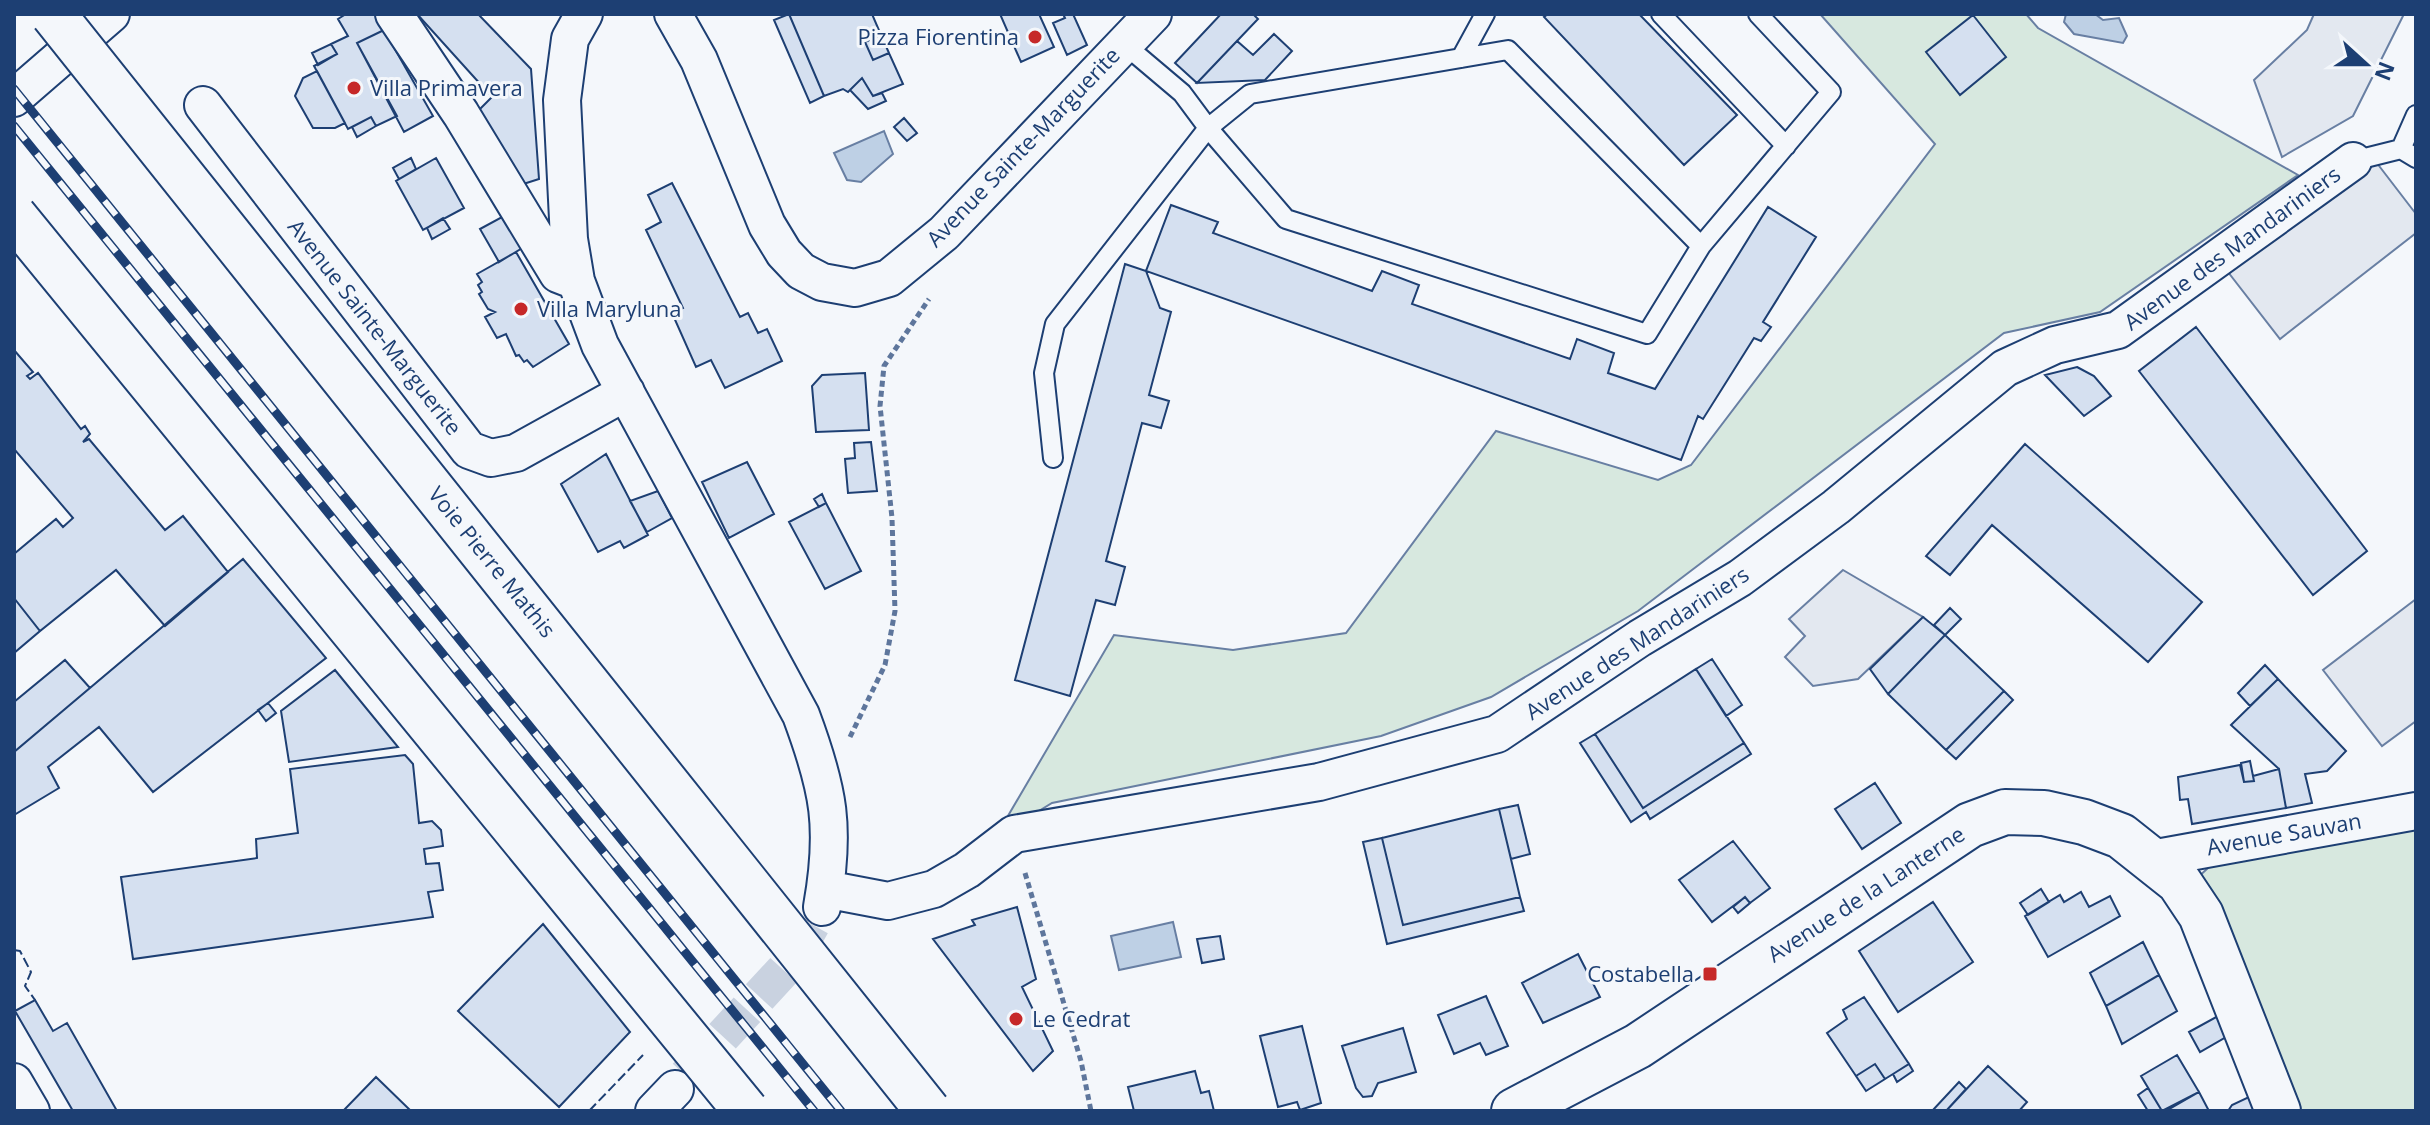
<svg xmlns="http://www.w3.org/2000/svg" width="2430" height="1125" font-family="'Open Sans',sans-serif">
<rect width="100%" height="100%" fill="#f4f7fb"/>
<path fill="#d7e8df" stroke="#687fa3" stroke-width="2" d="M1820 14H2026L2038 28 2298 175 2100 312 2004 333 1638 611 1491 697 1381 736 1052 803 995 838 1114 635 1233 650 1346 633 1496 431 1658 480 1691 465 1935 144Z
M2416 823V1111H2298L2195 880 2222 855Z"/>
<path fill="#e3e8f0" stroke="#687fa3" stroke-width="2" d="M2314 14H2404L2353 116 2282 157 2254 80 2307 30Z
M2373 158 2416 214V233L2280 339 2228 272Z
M1843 570 1923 617 1858 679 1813 686 1785 657 1805 636 1789 619Z
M2416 599V721L2382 746 2323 670Z"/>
<path fill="#bed0e5" stroke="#687fa3" stroke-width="2" d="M2066 14H2095L2103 20 2119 18 2127 36 2123 43 2074 34 2064 22Z
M884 131 893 154 861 182 847 180 834 153Z
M1173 922 1181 957 1119 970 1111 936Z"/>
<path fill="#d5e0f0" stroke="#1d3f73" stroke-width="2" d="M346 14H376L384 30 357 43 397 116 376 126 371 117 348 129 314 66 337 54 331 44 348 36 338 19Z
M417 14H478L531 69 539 179 517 186 476 113 492 97Z
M789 14H872L881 35 865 42 873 60 889 53 903 84 873 96 862 78 848 92 843 89 824 96Z
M789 14 824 96 810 103 774 20Z
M1000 14H1039L1054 47 1021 62Z
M1063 14H1073L1087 45 1067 55 1053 23 1065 18Z
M1221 14H1253L1258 19 1197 83 1175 63Z
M1548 14H1639L1737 115 1684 165 1544 17Z
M1973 15 2006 57 1960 95 1926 52Z
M384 30 433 116 404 132 357 43Z
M1274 34 1292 51 1265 80 1197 83 1237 41 1253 55Z
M881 35 889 53 873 60 865 42Z
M331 44 337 54 318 65 312 53Z
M317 71 345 123 335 128H313L295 96 303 78Z
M862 78 873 96 882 93 886 101 868 109 850 90Z
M371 117 376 126 357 137 352 127Z
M904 118 917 133 907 141 894 127Z
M411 158 416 169 399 179 393 168Z
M436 158 464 208 423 230 396 181Z
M672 183 740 317 748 313 758 333 767 329 782 361 725 388 711 360 696 367 672 313 683 308 646 230 661 222 648 195Z
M1171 205 1218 222 1213 233 1372 291 1382 271 1419 285 1412 304 1570 359 1577 339 1614 353 1608 373 1655 389 1768 207 1816 237 1763 322 1771 327 1761 341 1754 338 1703 419 1698 416 1681 460 1146 271Z
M502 217 524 247 499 262 480 229Z
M443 218 450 229 432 239 427 228Z
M516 252 569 344 533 367 527 360 524 362 519 355 516 356 506 334 497 338 485 317 495 312 488 309 479 294 482 292 478 285 482 282 477 274Z
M1125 264 1146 271 1160 308 1171 312 1149 395 1169 401 1161 428 1142 423 1106 561 1125 567 1115 605 1096 600 1070 696 1015 680Z
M2196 327 2367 551 2313 595 2139 371Z
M14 350 33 372 27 376 30 379 38 373 81 429 85 426 90 434 83 442 89 439 165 530 183 516 228 572 165 626 116 570 40 631 14 598V554L56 519 63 527 73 518 14 449Z
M2077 367 2094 376 2111 396 2084 416 2045 375Z
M865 373 869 430 816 432 812 386 822 375Z
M871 442 877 491 848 493 845 459 855 458 854 443Z
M2025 444 2202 602 2148 662 1992 525 1950 575 1926 556Z
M606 454 648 535 624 548 620 541 598 552 561 484Z
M747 462 774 514 729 538 702 482Z
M658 491 672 518 647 532 630 501Z
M822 494 826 503 819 507 814 499Z
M826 503 861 571 825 589 789 522Z
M243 559 326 658 153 792 99 727 48 767 59 788 14 815V752Z
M14 598 40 631 14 653Z
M1950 608 1961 619 1945 635 1934 625Z
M1923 617 1945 635 1888 694 1870 669Z
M1945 635 2004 691 1946 750 1888 694Z
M1712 659 1742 705 1726 716 1696 669Z
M65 660 90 688 14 752V702Z
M2265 665 2278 679 2250 706 2238 693Z
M1696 669 1744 743 1643 808 1595 734Z
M335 670 398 747 289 762 281 711Z
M2278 679 2346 751 2327 771 2305 774 2312 803 2286 808 2279 769 2231 725Z
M2004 691 2013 700 1956 759 1946 750Z
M268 703 276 713 266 721 258 710Z
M1595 734 1643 808 1744 743 1751 754 1650 819 1646 812 1631 822 1580 743Z
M405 755 413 764 419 823 432 821 441 830 443 846 424 849 426 864 439 863 443 890 428 892 433 917 133 959 121 877 257 858 256 839 298 833 290 769Z
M2250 761 2254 781 2244 782 2241 763Z
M2240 765 2244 782 2254 781 2253 776 2279 769 2286 808 2192 824 2188 799 2180 800 2178 777Z
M1875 783 1901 823 1862 849 1835 809Z
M1518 805 1530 854 1511 859 1499 809Z
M1499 809 1520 897 1403 925 1382 838Z
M1382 838 1403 925 1520 897 1524 911 1387 944 1363 842Z
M1733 841 1770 888 1750 903 1745 897 1712 922 1679 880Z
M2041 889 2049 902 2028 915 2020 903Z
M2081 892 2089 907 2110 896 2120 916 2048 957 2025 916 2060 895 2064 902Z
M1745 897 1750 903 1738 913 1733 907Z
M1933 902 1973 962 1898 1012 1859 951Z
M1017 907 1036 979 1022 987 1053 1051 1033 1071 933 939 975 925 972 920Z
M543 924 630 1032 559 1107 458 1011Z
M1220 936 1224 959 1202 963 1197 939Z
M2143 942 2159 975 2106 1006 2090 973Z
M1578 954 1600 997 1543 1023 1522 983Z
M2159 975 2177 1011 2122 1044 2106 1006Z
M1486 996 1508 1046 1486 1055 1480 1043 1454 1054 1438 1015Z
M1864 997 1909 1064 1885 1079 1875 1064 1856 1076 1827 1033 1847 1019 1843 1010Z
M35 1000 53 1031 67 1023 117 1111H73L15 1011Z
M2218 1016 2226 1037 2200 1052 2189 1032Z
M1302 1026 1321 1103 1300 1110 1297 1102 1278 1107 1260 1036Z
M1403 1028 1416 1072 1378 1083 1372 1096 1363 1097 1356 1088 1342 1046Z
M2177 1055 2199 1092 2162 1111 2141 1076Z
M1875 1064 1885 1079 1866 1091 1856 1076Z
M1909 1064 1913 1071 1897 1082 1893 1074Z
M1988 1066 2027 1102 2019 1111H1946Z
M1195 1071 1201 1093 1209 1091 1214 1111H1134L1128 1087Z
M376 1077 411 1111H343Z
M1959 1082 1966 1089 1946 1111H1932Z
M2148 1088 2162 1111H2148L2138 1095Z
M2199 1092 2209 1111H2166Z
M2251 1096 2257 1111H2228L2232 1105Z"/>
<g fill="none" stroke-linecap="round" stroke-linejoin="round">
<path stroke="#c9d2e0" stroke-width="36" stroke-dasharray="36 18" stroke-linecap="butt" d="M686 1076 791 962 822 907"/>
<defs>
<path id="service" d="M1661 14 1786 146
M1461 58 1485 14
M2401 149 2416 115
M2353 161 2401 149 2416 158
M1701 246 1647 334 1286 219 1208 128 1250 94 1508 50 1701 246 1831 92 1758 14
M1053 458 1044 373 1055 324 1208 128 1182 93 1124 44"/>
<path id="minor" d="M394 14 461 114 558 274 576 281
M584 14 570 39 562 100 569 239 576 281 600 345 801 715C829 790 836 828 822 907
M673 14 699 60 767 225 784 253 801 271 822 282 855 288 889 278 944 233 1153 14
M14 98 111 14
M203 105 469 450 491 458 516 453 626 392
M2151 859 2416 811
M825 889 888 901 934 889 967 870 1014 834 1319 782 1497 734 1640 638 1740 578 1836 507 2005 368 2055 345 2118 330 2353 161
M14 1082 31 1111
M654 1111 675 1089"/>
<path id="tertiary" d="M1514 1111 1638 1046 1970 825 2005 812 2044 813 2084 822 2121 836 2179 882 2201 915 2278 1111"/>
</defs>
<use href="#service" stroke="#1d3f73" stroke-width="22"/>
<use href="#minor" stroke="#1d3f73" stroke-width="40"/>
<use href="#tertiary" stroke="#1d3f73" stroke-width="48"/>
<path stroke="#5e769c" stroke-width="5" stroke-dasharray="6 4" stroke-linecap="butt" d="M850 737 885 665 895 611 892 518 880 406 884 366 929 299
M1025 873 1081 1061 1091 1111"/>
<use href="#service" stroke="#f4f7fb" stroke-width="18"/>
<use href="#minor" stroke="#f4f7fb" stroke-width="36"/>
<use href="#tertiary" stroke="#f4f7fb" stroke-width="44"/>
<defs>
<path id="rail" d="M14 89 841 1111
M14 126 814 1111"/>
</defs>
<use href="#rail" stroke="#1d3f73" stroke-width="9"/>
<use href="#rail" stroke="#f4f7fb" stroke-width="6" stroke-dasharray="18" stroke-linecap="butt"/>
<defs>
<path id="trunk-bridge" d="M53 14 928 1111
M14 216 746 1111"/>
</defs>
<use href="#trunk-bridge" stroke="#1d3f73" stroke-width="48" stroke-linecap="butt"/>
<use href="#trunk-bridge" stroke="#f4f7fb" stroke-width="44"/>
<path stroke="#1d3f73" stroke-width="2" stroke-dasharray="10 4" stroke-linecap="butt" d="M14 950 20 951 31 972 25 986 35 1000
M589 1111 643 1055"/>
</g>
<g fill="#c62828" stroke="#f4f7fb" stroke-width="3">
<circle cx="1035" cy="37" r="8"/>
<circle cx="354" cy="88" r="8"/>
<circle cx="521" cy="309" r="8"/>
<rect x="1702" y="966" width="16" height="16" rx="4"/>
<circle cx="1016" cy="1019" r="8"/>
</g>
<g text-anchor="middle" stroke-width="6" stroke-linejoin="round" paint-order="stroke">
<g font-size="22" fill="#1d3f73" stroke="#f4f7fb" text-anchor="start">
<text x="1019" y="45" text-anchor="end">Pizza Fiorentina</text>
<text x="370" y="96">Villa Primavera</text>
<text x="537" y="317">Villa Maryluna</text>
<text x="1694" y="982" text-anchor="end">Costabella</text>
<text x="1032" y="1027">Le Cedrat</text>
</g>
<g font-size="22" fill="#1d3f73" stroke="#f4f7fb">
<text transform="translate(1023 147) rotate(-46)" y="8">Avenue Sainte-Marguerite</text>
<text transform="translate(2232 248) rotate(-36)" y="8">Avenue des Mandariniers</text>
<text transform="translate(375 327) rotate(52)" y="8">Avenue Sainte-Marguerite</text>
<text transform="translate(492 562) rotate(51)" y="8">Voie Pierre Mathis</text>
<text transform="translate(1637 643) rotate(-33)" y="8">Avenue des Mandariniers</text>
<text transform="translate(2284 834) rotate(-10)" y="8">Avenue Sauvan</text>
<text transform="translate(1866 894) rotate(-33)" y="8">Avenue de la Lanterne</text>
</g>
</g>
<rect width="2430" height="1125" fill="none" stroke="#1d3f73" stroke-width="32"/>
<g transform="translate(2366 64) rotate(111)" stroke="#f4f7fb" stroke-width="6" paint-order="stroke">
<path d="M0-6L14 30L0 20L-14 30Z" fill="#1d3f73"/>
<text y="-12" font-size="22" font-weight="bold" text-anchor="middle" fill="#1d3f73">N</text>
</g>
</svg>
